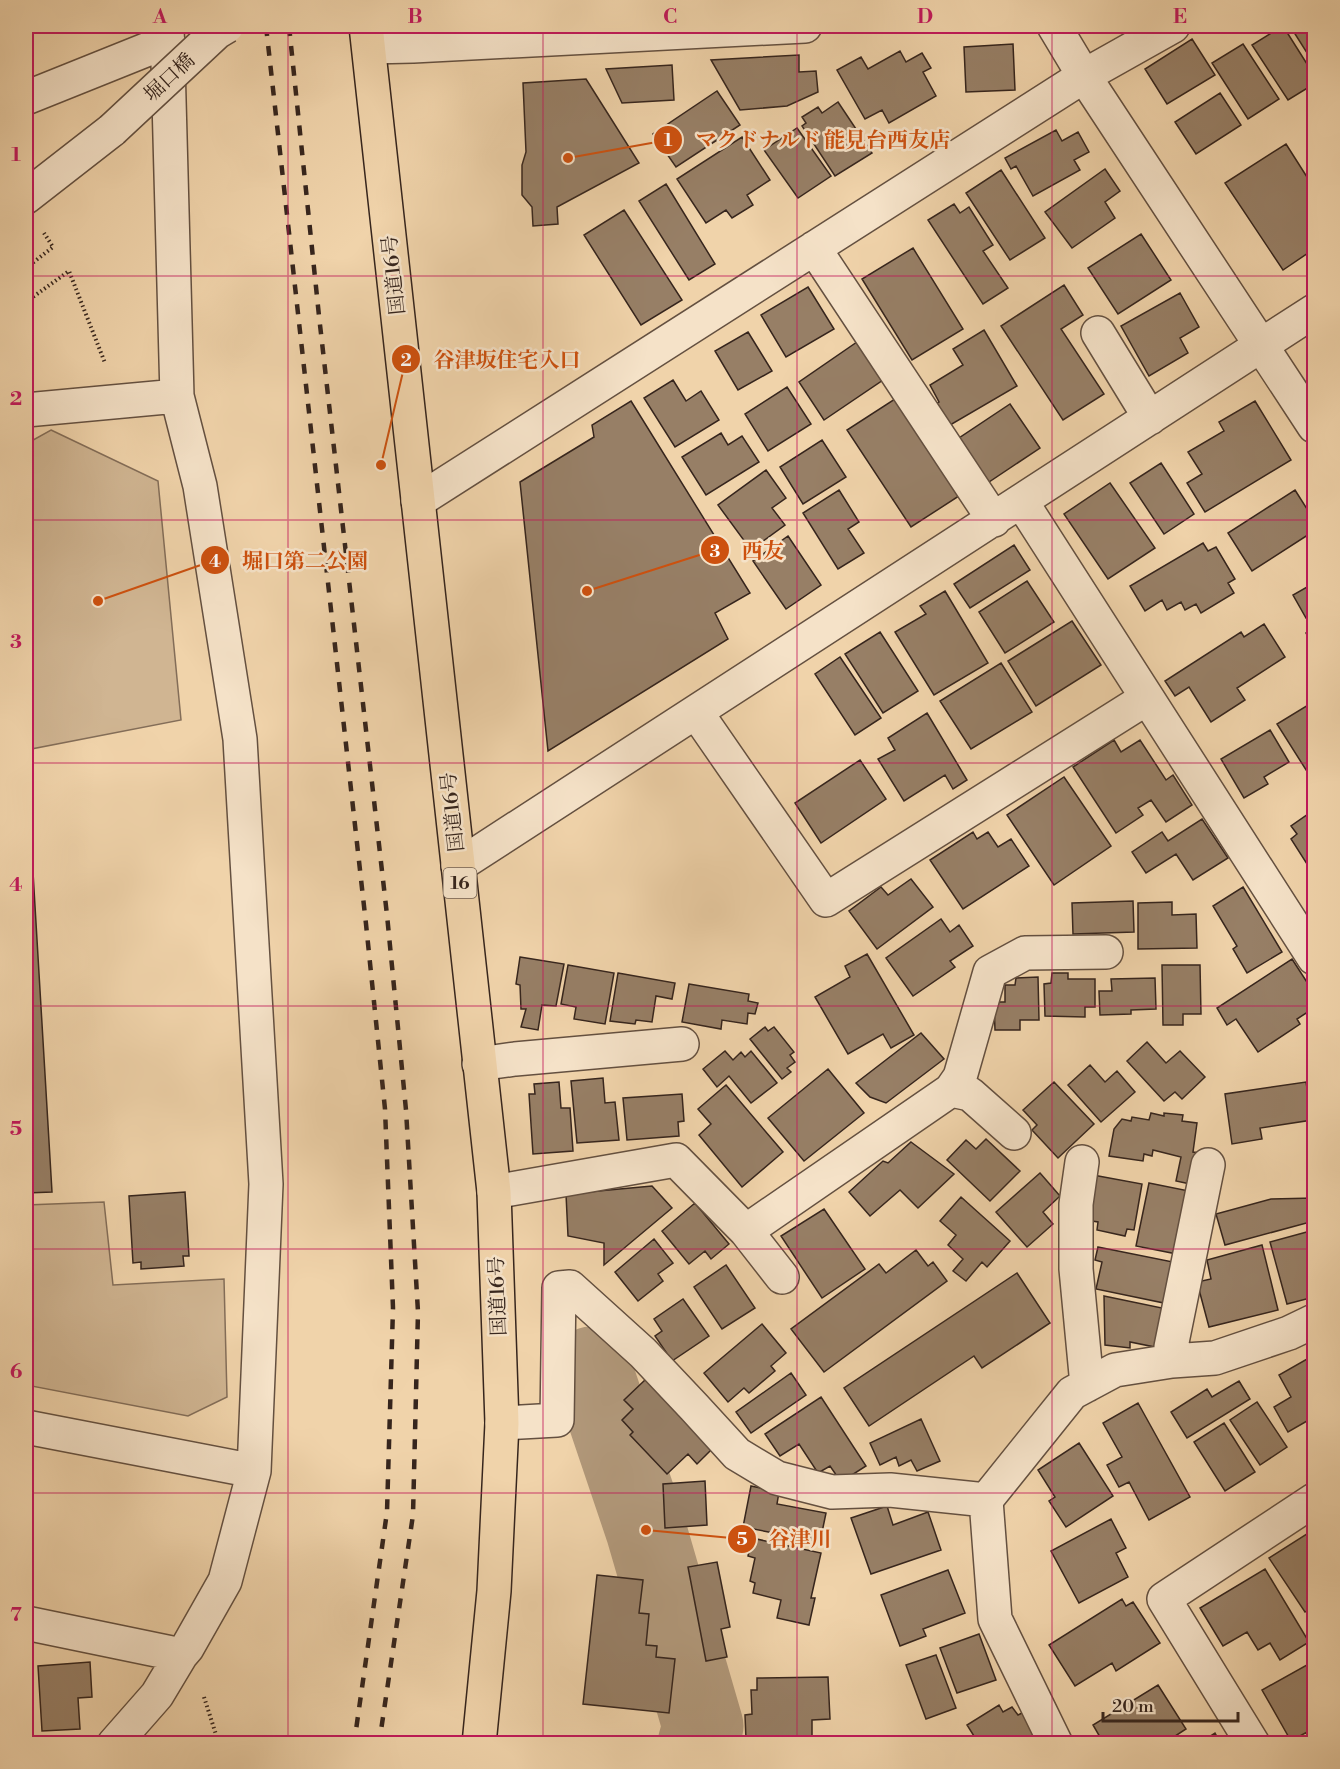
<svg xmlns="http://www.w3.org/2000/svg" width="1340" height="1769" font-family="'Libre Bodoni','Noto Serif JP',serif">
<rect width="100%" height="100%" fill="#f0d3aa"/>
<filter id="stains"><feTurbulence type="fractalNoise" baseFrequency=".00333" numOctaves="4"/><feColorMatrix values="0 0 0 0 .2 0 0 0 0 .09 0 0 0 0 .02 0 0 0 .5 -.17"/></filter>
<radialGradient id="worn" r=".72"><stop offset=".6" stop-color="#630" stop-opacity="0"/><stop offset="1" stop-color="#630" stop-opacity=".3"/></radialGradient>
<path fill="#d0b592" stroke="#836d58" stroke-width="1.5" d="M51 430 158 481 181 720 26 750V444Z
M104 1202 113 1285 224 1279 227 1397 188 1416 26 1385V1205Z"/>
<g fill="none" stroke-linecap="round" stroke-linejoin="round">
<path stroke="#b1987a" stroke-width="81" d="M591 1367 646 1530 678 1640 703 1726 698 1744"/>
</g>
<path fill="#977f66" stroke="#36251d" stroke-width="1.5" d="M1283 26 1314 75V84L1288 100 1252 45Z
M1290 26H1314V64Z
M1192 39 1215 75 1167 104 1145 69Z
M1013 44 1015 90 966 92 964 47Z
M1243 44 1279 99 1248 119 1212 63Z
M900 51 906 62 922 53 931 68 923 72 936 96 889 123 882 110 865 119 837 70 861 57 868 69Z
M799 55V72L816 71 818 92 787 106 740 110 711 60Z
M672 65 674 100 622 103 606 69Z
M586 79 639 163 557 207 558 224 533 226 532 207 522 195V165L526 152 523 83Z
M717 91 740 125 676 167 653 134Z
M1220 93 1241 125 1196 154 1175 122Z
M838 102 872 153 835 176 802 126 806 123 802 117 818 107 822 113Z
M797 128 831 176 798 198 764 150Z
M1056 130 1062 141 1078 132 1089 152 1074 160 1080 170 1033 196 1016 166 1011 169 1005 158Z
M742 137 770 180 747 195 753 205 732 218 726 210 706 223 677 179Z
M1286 144 1314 188V249L1283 270 1225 183Z
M1105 169 1120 191 1105 202 1115 218 1072 248 1045 212Z
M1001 170 1045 238 1010 260 966 193Z
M666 184 715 264 689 280 639 201Z
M954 204 960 213 969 207 993 245 983 251 1008 288 983 304 928 220Z
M624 210 682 300 641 325 584 235Z
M1141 234 1171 280 1118 314 1088 268Z
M913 248 963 329 912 360 862 279Z
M1064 285 1083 315 1061 329 1104 394 1063 420 1001 326Z
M808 287 834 329 786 357 761 315Z
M1180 293 1199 327 1180 338 1188 353 1149 376 1121 326Z
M984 330 1017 386 945 428 931 406 939 402 930 385 963 365 953 349Z
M748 332 772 371 738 390 715 351Z
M857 342 883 380 824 420 799 382Z
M673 380 686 401 701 391 719 420 675 447 644 398Z
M787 387 811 424 768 451 745 414Z
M898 397 962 494 911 527 847 430Z
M631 401 750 593 715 613 728 639 548 751 520 482 594 437 592 425Z
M1255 401 1291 460 1205 512 1187 483 1202 474 1188 452 1224 431 1219 422Z
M1010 404 1040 448 986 484 956 440Z
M721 433 728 445 742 436 759 462 706 495 682 457Z
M822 440 846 477 803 504 780 467Z
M1161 463 1194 514 1164 534 1130 483Z
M766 470 786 498 772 508 785 525 751 550 718 505Z
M1110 483 1155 548 1108 579 1064 514Z
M839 490 859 522 848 529 864 553 838 569 803 513Z
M1295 490 1314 520V531L1252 571 1228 533Z
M788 536 821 585 786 609 753 561Z
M1203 543 1208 551 1216 547 1235 579 1228 583 1234 593 1201 613 1196 604 1185 610 1181 602 1167 610 1162 600 1145 611 1130 586Z
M1014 545 1030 570 970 608 954 584Z
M1027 581 1054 622 1005 653 979 612Z
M1314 583V614L1306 618 1293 595Z
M945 591 988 663 934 695 895 632 926 614 920 606Z
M1072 621 1101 665 1036 706 1008 661Z
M1264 624 1285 657 1237 688 1245 700 1211 722 1189 687 1175 696 1165 681 1241 632 1244 637Z
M1314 628V647L1306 633Z
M880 632 918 691 883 713 845 654Z
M840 657 881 718 855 735 815 674Z
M1001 663 1032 712 971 749 940 701Z
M1313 702 1314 704V769L1308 773 1277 724Z
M927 713 967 780 953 789 945 775 904 801 878 759 895 750 888 738Z
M1270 730 1289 762 1264 777 1268 784 1244 798 1221 759Z
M1114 740 1121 752 1140 740 1166 780 1173 775 1192 805 1166 822 1151 800 1138 808 1143 815 1116 833 1073 767Z
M860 760 886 799 821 843 795 803Z
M1064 777 1111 846 1054 885 1007 815Z
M29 805 52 1192 26 1193V806Z
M1314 810V875L1291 839 1297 834 1291 826Z
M1202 819 1228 858 1193 880 1176 854 1146 873 1132 852 1162 832 1168 841Z
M973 832 977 839 988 832 998 847 1011 839 1029 866 963 909 930 860Z
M911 879 933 907 877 949 849 911 881 887 888 895Z
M1243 887 1282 952 1247 973 1233 949 1237 946 1213 906Z
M1133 901 1134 932 1073 934 1072 903Z
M1172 902V915L1196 914 1197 948 1138 949V903Z
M941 919 950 932 959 925 973 946 950 961 955 967 913 996 886 958Z
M867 954 914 1035 891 1048 883 1034 848 1054 815 997 850 977 845 966Z
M520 957 564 964 556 1006 542 1005 538 1030 521 1027 526 1009H521L520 985 516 984Z
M1292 959 1314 993V1008L1297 1019 1300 1024 1258 1052 1236 1019 1227 1025 1217 1008Z
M568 965 614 973 605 1024 574 1019 576 1007 561 1004Z
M1162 965H1200L1201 1014H1183V1025H1163Z
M618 973 675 983 672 999 656 996 652 1022 636 1020 635 1024 610 1021Z
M1052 973H1068V979H1095V1007H1085V1017L1045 1016 1044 984 1051 983Z
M1038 977 1039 1020H1020V1030H995L994 1002H1005V985H1015L1016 978Z
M1155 978 1156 1009 1131 1010V1014L1100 1015 1099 991H1112L1111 979Z
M689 984 749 994 748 1001 758 1003 755 1014 748 1013 747 1024 722 1020 721 1029 682 1022Z
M765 1027 768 1031 774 1027 794 1052 790 1055 795 1062 787 1068 791 1072 782 1079 750 1039Z
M921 1033 944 1059 886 1103 870 1097 856 1083Z
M1147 1042 1166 1063 1180 1051 1205 1077 1182 1099 1175 1092 1164 1101 1127 1061Z
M725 1051 733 1060 741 1052 745 1057 751 1051 777 1083 751 1103 729 1076 717 1087 703 1069Z
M1090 1065 1105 1082 1117 1071 1135 1092 1101 1122 1068 1085Z
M828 1069 864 1113 804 1161 768 1118Z
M603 1078 605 1103 615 1102 619 1140 577 1143 571 1081Z
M559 1082 561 1108H570L573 1151 533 1154 529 1094H535L534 1084Z
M1054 1082 1094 1124 1058 1158 1032 1130 1037 1125 1023 1110Z
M1306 1082 1312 1120 1260 1128 1262 1139 1232 1144 1225 1094Z
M726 1085 783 1152 742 1187 699 1135 711 1124 698 1109Z
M682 1094 684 1121 678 1122 679 1136 627 1140 623 1098Z
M1151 1113 1164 1116V1113L1183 1115 1182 1121 1197 1123 1193 1152 1200 1153 1195 1185 1176 1181 1181 1157 1153 1150 1152 1156 1144 1154 1143 1161 1109 1156 1114 1129 1122 1119 1131 1121 1132 1117 1149 1120Z
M986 1139 1020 1171 990 1201 947 1160 966 1140 976 1149Z
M911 1142 954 1174 918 1208 900 1190 870 1216 849 1192 883 1161 888 1163Z
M1040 1173 1060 1196 1043 1212 1053 1224 1027 1247 996 1212Z
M1093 1175 1142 1184 1134 1230 1127 1229 1125 1236 1097 1230 1098 1222 1085 1220Z
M1149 1183 1189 1191 1177 1254 1136 1246Z
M652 1186 672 1208 604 1265V1243L568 1236 566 1194Z
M185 1192 189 1256H183L184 1266 141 1269V1262L133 1263 129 1196Z
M961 1197 1010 1241 987 1267 982 1262 966 1281 953 1271 963 1259 948 1245 956 1235 940 1221Z
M1314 1198V1221L1225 1245 1216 1214 1271 1199Z
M695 1203 729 1244 711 1259 705 1251 689 1264 662 1231Z
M824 1209 865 1269 822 1298 781 1236Z
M1314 1230V1297L1287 1304 1270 1242Z
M654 1239 673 1263 658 1274 663 1281 638 1301 615 1272Z
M1262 1245 1278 1310 1209 1327 1197 1282 1211 1279 1207 1260Z
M1098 1247 1173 1262 1164 1303 1096 1289 1102 1262 1095 1260Z
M916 1250 928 1266 933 1262 947 1281 824 1372 791 1329 879 1264 886 1273Z
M726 1265 755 1308 722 1329 694 1287Z
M1017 1273 1050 1323 982 1368 974 1356 869 1426 844 1388Z
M1104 1296 1162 1308 1155 1347 1130 1342V1348L1105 1345Z
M683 1299 709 1336 672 1361 655 1336 662 1331 654 1319Z
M762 1324 786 1353 771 1366 775 1371 749 1393 744 1388 728 1402 704 1373Z
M1314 1355V1417L1288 1432 1274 1407 1291 1397 1279 1375Z
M791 1373 806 1395 751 1433 736 1412Z
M646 1379 713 1448 697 1464 688 1454 667 1474 630 1435 633 1432 622 1420 633 1409 624 1400Z
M1239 1381 1250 1399 1187 1438 1171 1412 1207 1389 1212 1397Z
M821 1397 866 1466 841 1482 830 1466 818 1473 799 1444 780 1456 765 1434Z
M1257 1402 1287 1447 1260 1465 1230 1420Z
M1138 1403 1190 1497 1149 1520 1129 1482 1119 1487 1107 1465 1122 1457 1103 1423Z
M921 1419 940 1461 917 1471 911 1460 899 1466 896 1457 880 1465 870 1443Z
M1224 1423 1255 1472 1225 1491 1194 1442Z
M1079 1443 1113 1496 1066 1527 1049 1501 1055 1497 1038 1470Z
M705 1481 707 1525 665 1528 663 1484Z
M751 1486 779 1492 777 1504 826 1513 820 1542 743 1527Z
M887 1506 893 1525 928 1512 941 1550 871 1574 851 1518Z
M1111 1519 1126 1548 1116 1553 1128 1577 1079 1603 1051 1551Z
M1313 1530 1314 1532V1606L1305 1612 1269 1558Z
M752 1538 821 1553 811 1598H815L809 1625 777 1618 781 1600 753 1593 755 1583 750 1581 755 1558 748 1556Z
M717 1562 730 1627 721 1629 727 1657 706 1661 688 1567Z
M1265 1569 1309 1642 1280 1660 1270 1643 1258 1650 1247 1632 1223 1646 1200 1608Z
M948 1570 965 1613 923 1629 926 1636 900 1646 881 1595Z
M597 1575 643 1580 639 1613 649 1614 646 1645 657 1646 656 1657 675 1659 669 1713 583 1704Z
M1122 1599 1126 1606 1133 1602 1160 1643 1116 1671 1112 1663 1075 1686 1049 1645Z
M979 1634 996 1680 957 1693 940 1648Z
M936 1655 956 1708 926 1719 906 1665Z
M1314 1661V1736L1311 1738 1307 1732 1291 1741 1262 1690Z
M90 1662 92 1697 78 1698 80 1729 42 1731 38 1666Z
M828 1677 830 1719 812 1720V1744H752V1739H746L745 1715 752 1714 751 1690H757V1678Z
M1158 1685 1186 1729 1163 1744H1104L1093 1725Z
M26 1703 29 1744H26Z
M999 1705 1003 1712 1012 1707 1018 1715 1024 1712 1040 1744H979L967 1725Z
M1215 1733 1221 1744H1198Z
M202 1736 204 1744H176V1741Z"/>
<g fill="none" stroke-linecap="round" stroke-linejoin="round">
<defs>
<path id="minor" d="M1054 26 1084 76 1314 426
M369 47 413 46 805 26
M26 98 168 41
M26 197 112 130
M814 248 994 520
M1098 333 1150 418
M26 410 177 396
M418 501 1084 76 1173 26
M1021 501 1314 958
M696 712 826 900 1147 698
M458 866 1314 311
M479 1064 515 1059 682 1044
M951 1090 970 1094 1014 1133
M1082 1162 1076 1204V1269L1087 1385
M494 1192 676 1160 746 1231 782 1277
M746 1231 951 1090 960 1077 990 972 1025 953 1106 952
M1172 1361 1171 1347 1208 1165
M502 1423 557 1420 559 1288 570 1287 643 1353 694 1407 737 1454 777 1478 832 1492 890 1490 986 1500 995 1619 1056 1744
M26 1427 254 1471
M986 1500 1072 1393 1115 1370 1172 1361 1215 1358 1289 1333 1314 1321
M26 1623 181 1655
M114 1744 157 1695 181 1655 187 1648 225 1581 254 1471 266 1184 240 739 200 486 177 396 167 26
M1253 1744 1164 1599 1314 1500"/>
<path id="highway" d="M366 26 494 1192 502 1423 494 1591 479 1744"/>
</defs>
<use href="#minor" stroke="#645040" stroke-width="36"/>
<use href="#highway" stroke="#36251d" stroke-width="36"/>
<path stroke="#36251d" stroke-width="4" stroke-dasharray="1.5 3" stroke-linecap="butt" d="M26 268 53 247 44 233
M26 302 69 271 105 363
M204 1697 219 1744"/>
<use href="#minor" stroke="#f5e2c8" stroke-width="33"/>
<use href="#highway" stroke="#f0d3aa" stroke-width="33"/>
<path stroke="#36251d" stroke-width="4.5" stroke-dasharray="10 10" stroke-linecap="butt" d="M266 26 366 924 385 1109 393 1308 387 1512 354 1744
M289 26 319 316 387 915 406 1110 418 1312 413 1515 379 1744"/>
<defs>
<path id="minor-bridge" d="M112 130 217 32 227 26"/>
</defs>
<use href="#minor-bridge" stroke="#645040" stroke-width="36" stroke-linecap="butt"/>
<use href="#minor-bridge" stroke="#f5e2c8" stroke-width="33"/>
</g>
<path fill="none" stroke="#c2185b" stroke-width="1.5" stroke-opacity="0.55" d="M288 26V1744M543 26V1744M797 26V1744M1052 26V1744M26 276H1314M26 520H1314M26 763H1314M26 1006H1314M26 1249H1314M26 1493H1314"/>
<g text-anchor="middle" stroke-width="5" stroke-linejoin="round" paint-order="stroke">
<rect fill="#f5e2c8" stroke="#6f5e50" stroke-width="1.5" x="443.5" y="868" width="33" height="30" rx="4.5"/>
<g font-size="18" font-weight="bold" fill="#36251d">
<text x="460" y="889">16</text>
</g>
<g font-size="20" fill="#36251d" stroke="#f5e2c8">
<text transform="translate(169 77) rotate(-43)" y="7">堀口橋</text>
<text transform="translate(393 275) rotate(-96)" y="7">国道16号</text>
<text transform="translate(452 812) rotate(-96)" y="7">国道16号</text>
<text transform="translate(497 1296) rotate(-92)" y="7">国道16号</text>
</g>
</g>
<path fill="none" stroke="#cd510f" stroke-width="2" d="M568 158L668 140M381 465L406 359M587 591L715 550M98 601L215 560M646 1530L742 1539"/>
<g fill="#cd510f" stroke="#f5e2c8" stroke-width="2">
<circle cx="568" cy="158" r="6"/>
<circle cx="381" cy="465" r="6"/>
<circle cx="587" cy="591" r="6"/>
<circle cx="98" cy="601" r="6"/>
<circle cx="646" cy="1530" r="6"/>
<circle cx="668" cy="140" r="15"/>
<circle cx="406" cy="359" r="15"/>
<circle cx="715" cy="550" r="15"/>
<circle cx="215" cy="560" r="15"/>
<circle cx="742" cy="1539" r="15"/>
</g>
<g font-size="18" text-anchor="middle" font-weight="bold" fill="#fff">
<text x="668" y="146">1</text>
<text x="406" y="366">2</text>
<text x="715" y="557">3</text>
<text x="215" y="567">4</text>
<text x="742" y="1545">5</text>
</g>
<g font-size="21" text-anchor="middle" font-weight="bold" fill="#cd510f" stroke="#f5e2c8" stroke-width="5" stroke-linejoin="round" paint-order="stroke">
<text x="823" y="147">マクドナルド 能見台西友店</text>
<text x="507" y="367">谷津坂住宅入口</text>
<text x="763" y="558">西友</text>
<text x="305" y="568">堀口第二公園</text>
<text x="800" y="1546">谷津川</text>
</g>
<rect width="1340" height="1769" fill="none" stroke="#f0d3aa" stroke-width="66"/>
<path d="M1103 1712v9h135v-9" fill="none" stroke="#36251d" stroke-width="3"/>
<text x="1112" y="1712" font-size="18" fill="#36251d" stroke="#f5e2c8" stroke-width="4.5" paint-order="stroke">20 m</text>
<rect x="33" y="33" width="1274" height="1703" fill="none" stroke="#c2185b" stroke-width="2"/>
<g font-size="20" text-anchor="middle" font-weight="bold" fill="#c2185b">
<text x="160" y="23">A</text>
<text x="415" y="23">B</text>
<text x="670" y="23">C</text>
<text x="925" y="23">D</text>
<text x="1180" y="23">E</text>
<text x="16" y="161">1</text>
<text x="16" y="405">2</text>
<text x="16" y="648">3</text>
<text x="16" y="891">4</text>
<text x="16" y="1135">5</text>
<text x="16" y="1378">6</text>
<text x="16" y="1621">7</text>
</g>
<rect width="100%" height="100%" filter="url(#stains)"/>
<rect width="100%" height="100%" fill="url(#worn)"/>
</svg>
